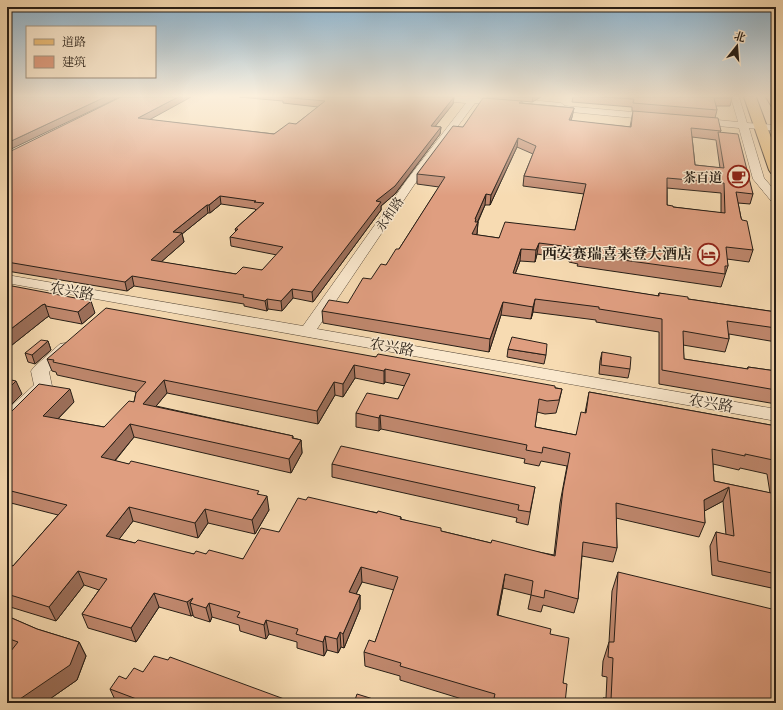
<svg xmlns="http://www.w3.org/2000/svg" width="783" height="710" font-family="'IM FELL French Canon','Noto Serif SC',serif">
<rect width="100%" height="100%" fill="#f7dbb2"/>
<filter id="stains"><feTurbulence type="fractalNoise" baseFrequency=".005" numOctaves="4"/><feColorMatrix values="0 0 0 0 .2 0 0 0 0 .09 0 0 0 0 .02 0 0 0 .5 -.17"/></filter>
<radialGradient id="worn" r=".72"><stop offset=".6" stop-color="#630" stop-opacity="0"/><stop offset="1" stop-color="#630" stop-opacity=".3"/></radialGradient>
<g fill="none" stroke-linecap="round" stroke-linejoin="round">
<defs>
<path id="minor" d="M424 97H477L478 98 495 100 499 97 561 103 565 106 655 114 660 117 655 120 550 110 546 107 508 103 504 106 475 103 414 185 317 329 776 409V421L7 283V275L303 326 406 181 466 103 428 100Z
M731 97H739L747 123 776 125V131L749 128 764 178 776 192V203L772 202 753 179 739 128 697 124 692 121 697 118 738 122Z
M66 343 72 344 74 348 49 372 52 386 49 390 14 425 7 427V410L34 385 31 371 34 367 60 344Z"/>
<path id="major" d="M744 97H756L776 151V174L771 173 769 170Z
M766 97H776V108L772 107Z"/>
</defs>
<use href="#minor" stroke="#5b4d3d" stroke-width="1"/>
<use href="#major" stroke="#271e16" stroke-width="2"/>
<use href="#minor" fill="#fae8cd" fill-rule="evenodd"/>
<use href="#major" fill="#ecbe79" fill-rule="evenodd"/>
</g>
<path fill="#c0886e" stroke="#271e16" fill-rule="evenodd" d="M239 97H454L453 104 435 126 441 127 440 134 395 194 381 206V210L313 302 293 298 282 311 268 309 267 311 244 306V304L134 286 127 291 7 271V153L150 120 274 134 296 124 318 107 283 103V101ZM221 204 255 209 256 210 235 229 236 232 230 237 231 246 277 255 262 270 236 274 161 262 184 242 182 234 208 213H210Z
M487 97H541L532 102 522 101V103L574 108 572 117 571 121 630 127 633 111H632V107L572 102 573 97H732V98L730 106H716L717 110 715 118 721 131 720 132 753 194 750 204 738 203 741 218 753 250 749 262 727 259 728 266 721 287 577 266 578 264 569 262V259L537 254 535 262 520 261 515 274 658 296 659 293 688 299 776 312V342L729 334V339L725 352 683 345 684 359 747 369 748 367 776 371V404L659 384V332L596 322V320L533 312 531 319 501 315 489 352 323 323 322 311 348 303 386 265 399 249 439 187 417 184V174L463 127 487 98ZM692 137 716 140 720 168 695 165ZM517 147 533 154 524 176 523 186 584 194 575 230 499 238 477 235 478 222 485 205H490ZM667 188 721 193V213L673 207 667 205Z
M7 285 95 313 82 324 50 318 49 316 46 318 7 349Z
M48 341 51 350 35 364 28 362 25 353Z
M508 349 546 355 544 364 507 357Z
M602 352 630 369 628 378 599 374 600 361Z
M376 357 562 389 559 402 556 413 545 414 537 412 535 427 576 435 585 413 589 392 776 426V589L712 575 710 546 716 532 726 535 723 501 704 511 705 523 699 537 616 518 617 548 613 562 582 556 578 599 574 613 543 605 541 612 528 609 531 595 503 588 498 615 550 634 563 683 565 703H475L400 680V676L365 666 364 652 375 642 394 590 362 582 356 594 360 595V609L344 648 341 647 338 653 327 650 324 656 297 648V642L269 634 266 639 240 631 239 625 212 617 210 622 194 617 193 615 191 616 159 607 136 642 88 628 82 614 99 590 84 585 56 621 7 606V564L13 566 58 515 7 502V413L74 402 58 419 104 427 134 402 136 392 57 375 56 372 52 371 47 359ZM355 378 384 384 385 382 405 386 398 399 356 413V427L379 431 381 429 525 459 524 463 539 466 541 461 567 466 560 503 554 555 491 543 441 531 401 519V517L306 500 279 532 243 559 206 554H194L135 543 119 539 133 521 198 538 208 523 255 534 269 510 260 495 115 461 134 437 291 473 302 453 301 440 293 438V436L156 406 167 393 318 424 335 395 343 397ZM713 464 739 470 740 468 767 474 770 493 714 481Z
M332 464 535 487 528 525 516 522 517 518 332 477Z
M618 572 776 703H602L603 698H606L607 677 602 676 603 661 609 642 612 591Z
M7 616 37 629 79 642 86 656 77 680 44 703H7L10 651 7 650Z
M143 672 295 703H118L116 702 110 689 126 679Z"/>
<path fill="#9c6f5a" stroke="#271e16" d="M105 97H120L7 151V143Z
M178 97H191L140 125 138 118Z
M454 97 453 104 430 133 431 126Z
M533 97H541L532 102Z
M574 108 572 117 567 129 569 120Z
M441 127 440 134 395 194 381 206V210L313 302 312 292 376 201Z
M518 138 517 147 490 205 491 195Z
M486 194 485 205 476 225 478 222 477 233 472 245V234L475 219Z
M220 196 221 204 210 213 209 205Z
M207 205 208 213 182 234 184 242 153 269 151 260 173 232Z
M539 243 537 254 535 262 536 250Z
M521 249 520 261 511 285 513 273Z
M132 276 134 286 127 291 125 282Z
M292 289 293 298 282 311 281 301Z
M267 299 268 309 267 311 265 301Z
M535 299 533 312 531 319 533 307Z
M91 301 95 313 82 324 78 312Z
M503 302 501 315 489 352 490 339Z
M45 304 49 316 46 318 7 349V332L42 305Z
M48 341 51 350 35 364 32 355Z
M354 365 355 378 343 397V384Z
M385 369V382L384 384V371Z
M164 380 167 393 147 417 143 404Z
M16 381 22 394 7 409V390Z
M334 382 335 395 318 424 317 411Z
M70 389 74 402 48 429 43 416Z
M380 415 381 429 379 431V418Z
M130 424 134 437 106 471 101 457Z
M301 440 302 453 291 473 289 459Z
M729 487 723 501 699 514 704 500Z
M267 496 269 510 255 534 252 520Z
M129 507 133 521 111 550 106 536Z
M205 509 208 523 198 538 195 523Z
M361 567 362 582 350 606 349 592Z
M78 571 84 585 56 621 49 607Z
M505 574 503 588 495 629 497 615Z
M154 593 159 607 136 642 131 628Z
M360 595V609L344 648 343 634Z
M193 598 190 603 193 615 191 616 187 602Z
M209 603 212 617 210 622 206 608Z
M266 620 269 634 266 639 264 625Z
M340 632 341 647 338 653 337 639Z
M325 636 327 650 324 656 323 642Z
M79 642 86 656 77 680 44 703H14Z"/>
<path fill="#df9e80" stroke="#271e16" fill-rule="evenodd" d="M7 97H105L7 143Z
M121 97H178L138 118 274 134 289 123 296 124 325 101 283 97H454L431 126 441 127 395 186 376 201 381 202 312 292 292 289 281 301 267 299 265 301 243 297 244 295 132 276 125 282 7 262V153ZM220 196 256 201 254 202 264 203 235 229H238L230 237 283 247 262 270 243 267 236 274 151 260 182 233 173 232 207 205H209Z
M602 97H732V98H714L717 110 633 103 634 99Z
M483 98 522 101 519 103 574 108 569 120 631 127 633 111 718 118 721 131 691 128 695 165 724 168 718 132 738 134 753 194 736 192 741 218 742 220 747 221 753 250 726 247 728 266H725V274L579 254 580 252 570 251 571 247 539 243 536 250 521 249 513 273 659 296V293L688 297V299L776 312V328L727 321 729 339 683 331 684 359 748 369V367L776 371V390L662 370V319L599 309V307L535 299 533 307 503 302 490 339 322 311 329 300 348 303 363 278 371 279 381 264 386 265 396 249H399L445 177 417 174 453 126 463 127ZM518 138 536 146 524 176 586 184 575 230 505 222 499 238 472 234 478 222H475L476 219H475L486 194 491 195ZM667 178 724 183 725 213 673 207V206L667 205Z
M7 285 91 301 78 312 46 306 45 304 42 305 7 332Z
M106 308 376 357 378 354 555 386V388L562 389 559 400 547 401 539 399 535 427 576 435 581 412 586 413 589 392 776 426V476L773 460 745 454V456L712 449 714 481 776 494V574L718 561 716 532 734 536 729 487 704 500 705 523 616 503 617 548 583 542 578 599 545 590 544 598 531 595 533 581 505 574 497 615 551 629 550 634 569 638 563 683 567 684 565 703H512L494 698 495 694 400 666 401 663 364 652 369 640 375 642 398 577 361 567 349 592 360 595 343 634 340 632 337 639 325 636 323 642 296 634 298 629 266 620 264 625 237 617 240 612 209 603 206 608 190 603 193 598 187 602 154 593 131 628 82 614 107 579 78 571 49 607 7 594V564L13 566 67 505 7 490V430L8 429H7V413H10L39 384 70 389 43 416 104 427 129 401 134 402 136 393 146 382 53 362 54 360 47 359ZM354 365 384 371 385 369 410 374 398 399 367 393 356 413 379 418 380 415 527 445 526 450 542 453 543 447 570 453 563 490 555 556 492 540 491 543 441 531V528L400 519 401 517 378 511 377 513 308 497 306 500 298 498 279 532 261 528 243 559 209 550 206 554 196 551 194 554 138 540 135 543 106 536 129 507 195 523 205 509 252 520 267 496 257 494 259 491 131 461 129 464 101 457 130 424 289 459 301 440 292 438 293 436 143 404 164 380 317 411 334 382 343 384Z
M512 337 547 344 546 355 508 349Z
M41 340 48 341 32 355 25 353Z
M602 352 631 357 630 369 601 365Z
M7 379 16 381 7 390Z
M341 446 535 487 530 512 518 510 519 505 332 464Z
M618 572 776 610V703H603V698L611 700 613 658 608 657 609 642H614Z
M7 616 37 629 79 642 70 665 14 703H7V656L18 642 7 638Z
M154 656 168 660 170 657 295 703H147L110 689 119 676 126 679 134 668 143 672Z
M357 694 386 703H354Z"/>
<linearGradient id="sky" x2="0" y2="1"><stop stop-color="#8bb6d4"/><stop offset="0.49" stop-color="#fbefdc"/><stop offset="1" stop-color="#fbefdc" stop-opacity="0"/></linearGradient>
<rect width="783" height="196" fill="url(#sky)"/>
<defs>
<symbol id="cafe-ring" viewBox="-11 -11 22 22"><circle r="9.5" fill="#fae8cd" stroke="#8f2418" stroke-width="1.5"/><path d="M-5.5-4.5H6V0H3Q3 3.5 0 3.5H-2.5Q-5.5 3.5-5.5 0ZM3-3.2v2h1.7v-2ZM-6 4.5H4V6H-6Z" fill="#8f2418"/></symbol>
<symbol id="hotel-ring" viewBox="-11 -11 22 22"><circle r="9.5" fill="#fae8cd" stroke="#8f2418" stroke-width="1.5"/><path d="M-6-4.5h1.5V1H6V5H4.5V3h-9V5H-6ZM-4 0a1.8 1.8 0 1 1 3.6 0ZM.5 0V-2.5h3Q6-2.5 6 0Z" fill="#8f2418"/></symbol>
</defs>
<g fill-rule="evenodd">
<use href="#cafe-ring" x="726" y="164" width="25" height="25"/>
<use href="#hotel-ring" x="696" y="242" width="25" height="25"/>
</g>
<g text-anchor="middle" stroke-width="3" stroke-linejoin="round" paint-order="stroke">
<g font-size="13" font-weight="bold" fill="#271e16" stroke="#fae8cd" text-anchor="end">
<text x="722" y="182">茶百道</text>
</g>
<g font-size="13" fill="#271e16" stroke="#fae8cd">
<text transform="translate(389 214) rotate(-55)" y="5">永和路</text>
</g>
<g font-size="15" font-weight="bold" fill="#271e16" stroke="#fae8cd" text-anchor="end">
<text x="692" y="259">西安赛瑞喜来登大酒店</text>
</g>
<g font-size="15" fill="#271e16" stroke="#fae8cd">
<text transform="translate(72 291) rotate(10)" y="5">农兴路</text>
<text transform="translate(392 347) rotate(10)" y="5">农兴路</text>
<text transform="translate(711 403) rotate(10)" y="5">农兴路</text>
</g>
</g>
<rect width="783" height="710" fill="none" stroke="#f7dbb2" stroke-width="24"/>
<rect x="8" y="8" width="767" height="694" fill="none" stroke="#271e16" stroke-width="2"/>
<rect x="12" y="12" width="759" height="686" fill="none" stroke="#271e16"/>
<rect x="26" y="26" width="130" height="52" fill="#fae8cd" stroke="#a69784"/>
<rect x="34" y="39" width="20" height="6" fill="#ecbe79" stroke="#a69784"/>
<text x="62" y="46" font-size="12" fill="#271e16">道路</text>
<rect x="34" y="56" width="20" height="12" fill="#df9e80" stroke="#a69784"/>
<text x="62" y="66" font-size="12" fill="#271e16">建筑</text>
<g transform="translate(737 46) rotate(17)" stroke="#fae8cd" stroke-width="3" paint-order="stroke">
<path d="M0-3L7 15L0 10L-7 15Z" fill="#271e16"/>
<text y="-6" font-size="11" font-weight="bold" text-anchor="middle" fill="#271e16">北</text>
</g>
<rect width="100%" height="100%" filter="url(#stains)"/>
<rect width="100%" height="100%" fill="url(#worn)"/>
</svg>
